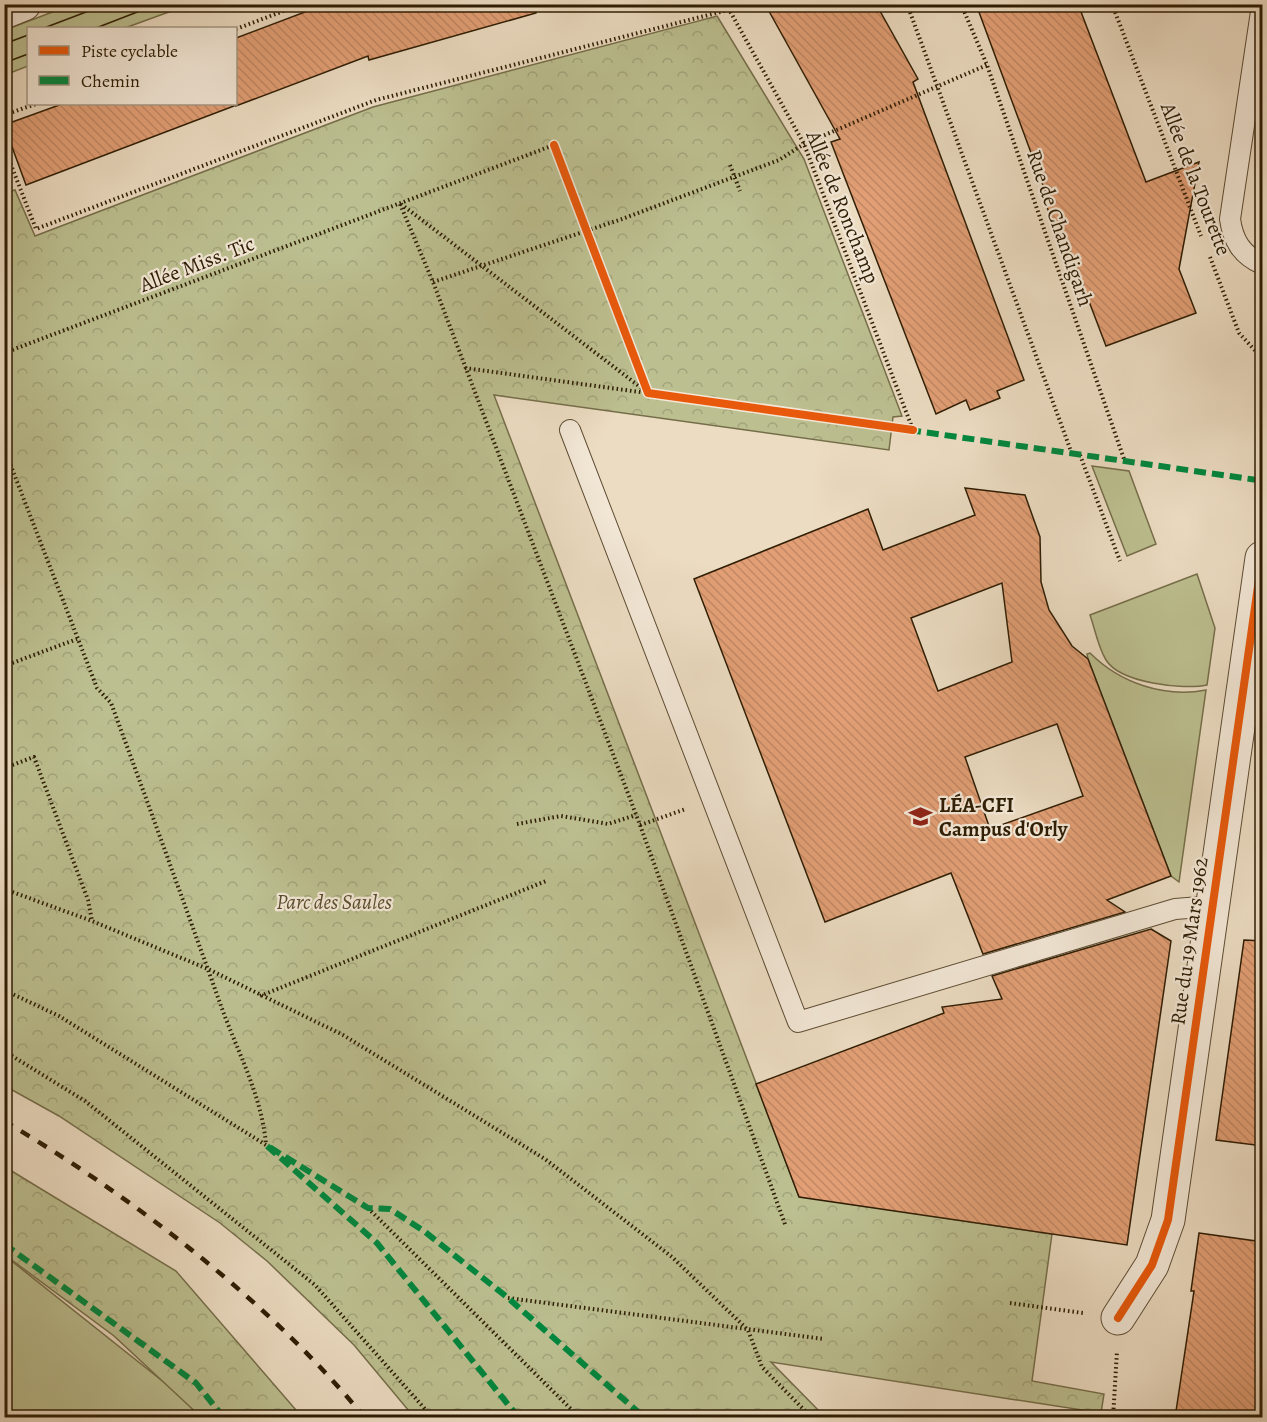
<svg xmlns="http://www.w3.org/2000/svg" width="1267" height="1422" font-family="Alegreya,serif">
<defs>
<pattern id="park-crowns" width="20" height="18" patternUnits="userSpaceOnUse" patternTransform="scale(1.5)"><rect width="20" height="18" fill="#bcbf90"/><path d="M2 6a3 3 0 1 1 6 0M12 15a3 3 0 1 1 6 0" fill="none" stroke="#a2a47b"/></pattern>
<pattern id="building-back-hatch" width="6" height="6" patternUnits="userSpaceOnUse" patternTransform="scale(1.5)"><rect width="6" height="6" fill="#e29f75"/><path d="M-1 5l2 2M0 0l6 6M5-1l2 2" fill="none" stroke="#c28864"/></pattern>
</defs>
<rect width="100%" height="100%" fill="#ecdcc2"/>
<filter id="stains"><feTurbulence type="fractalNoise" baseFrequency=".00333" numOctaves="4"/><feColorMatrix values="0 0 0 0 .2 0 0 0 0 .09 0 0 0 0 .02 0 0 0 .5 -.17"/></filter>
<radialGradient id="worn" r=".72"><stop offset=".6" stop-color="#630" stop-opacity="0"/><stop offset="1" stop-color="#630" stop-opacity=".3"/></radialGradient>
<path fill="#bcbf90" stroke="#756e4a" stroke-width="1.5" d="M71 5V4L188 5 125 28H28V66L5 75V30Z
M1092 466 1129 471 1156 544 1127 556Z
M1197 574 1215 628 1207 685C1183 690 1120 683 1106 660 1098 647 1095 629 1090 615Z
M1090 653C1120 683 1164 698 1206 690L1179 882 1171 876 1088 659 1087 654Z
M4 1255 175 1391 201 1417H5Z"/>
<path fill="url(#park-crowns)" stroke="#756e4a" stroke-width="1.5" d="M717 16 804 159 902 416 893 417 889 450 494 395 799 1196 1052 1234 1032 1381 1104 1394 1101 1413 771 1362 825 1417H414L354 1345 267 1261 220 1223 59 1116 5 1086 4 193 15 190 35 236 373 107Z
M5 1167 176 1271 302 1417H201L114 1336 5 1255Z"/>
<path fill="url(#building-back-hatch)" stroke="#2e1d04" stroke-width="1.5" fill-rule="evenodd" d="M326 4H535L536 13 369 60 368 56 236 106V38Z
M765 4H876L918 79 913 82 1024 380 997 391 1000 398 970 410 966 400 936 414 831 142 840 139Z
M976 4H1078L1146 182 1199 162 1179 269 1196 313 1106 346 1061 228 1056 230 1043 197 1047 196Z
M62 104H234V106L26 185 4 125Z
M965 488 1025 495 1040 537 1041 582 1049 610 1072 646 1088 659 1171 876 1107 900 1125 912 983 954 951 873 825 922 694 579 868 509 883 550 975 515ZM1002 583 1012 662 938 691 911 618ZM1057 724 1083 796 990 829 965 757Z
M1151 929 1171 941 1127 1245 799 1197 756 1084 944 1013 942 1007 1002 999 992 976Z
M1244 940 1263 941V1146L1216 1140Z
M1199 1233 1263 1242V1418H1175L1194 1291H1191Z"/>
<g fill="none" stroke-linecap="round" stroke-linejoin="round">
<defs>
<path id="lane" d="M1262 5 1230 219C1233 241 1242 255 1262 264
M570 430 798 1022 1175 909 1213 906"/>
<path id="street" d="M4 12 24 4
M1118 1318 1152 1265 1168 1220 1262 558"/>
</defs>
<use href="#lane" stroke="#5e4d34" stroke-width="22"/>
<use href="#street" stroke="#5e4d34" stroke-width="35"/>
<path stroke="#2e1d04" stroke-width="4" stroke-dasharray="1.5 3" stroke-linecap="butt" d="M726 4 804 144 913 430
M907 4 1072 454
M961 4 987 65 1125 462
M1112 4 1201 236
M236 29 302 4
M4 115 36 104
M4 147 36 229 376 100 728 10
M730 165 740 191
M400 204 433 282 640 825 786 1227
M401 204 648 393
M1210 257 1239 333 1262 358
M433 282 622 219 779 160 804 144 987 65
M4 353 554 145
M465 368 647 393
M4 448 97 688 111 703C148 803 184 903 220 1003 236 1049 262 1095 266 1145L59 1016 4 990
M1080 455 1120 561
M4 666 77 639
M4 768 34 757 88 900 92 921
M517 824 561 816 608 824 636 815
M640 825 686 809
M4 889 92 921 208 969 343 1035 545 1159 672 1257 748 1330 762 1367 812 1418
M260 996 546 881
M4 1051 85 1101 315 1285 433 1418
M368 1208 580 1418
M508 1298 824 1339
M1010 1303 1083 1313
M1113 1418 1117 1351"/>
<use href="#lane" stroke="#f3e8d7" stroke-width="20"/>
<use href="#street" stroke="#f3e8d7" stroke-width="33"/>
<path stroke="#2e1d04" stroke-width="1.5" d="M44 28 107 4
M96 28 158 4
M4 44 28 35
M4 63 28 54"/>
<path stroke="#2e1d04" stroke-width="4.5" stroke-dasharray="10 10" stroke-linecap="butt" d="M4 1121C133 1197 270 1302 365 1418"/>
<path stroke="#00873e" stroke-width="6" stroke-dasharray="12 6" stroke-linecap="butt" d="M909 430 1257 480
M4 1244 196 1383 224 1418
M519 1418 377 1243 266 1145 368 1208 390 1209 424 1231 508 1298 645 1418"/>
<defs>
<path id="cycleway" d="M554 145 648 393 913 430
M1118 1318 1152 1265 1168 1220 1262 558"/>
</defs>
<use href="#cycleway" stroke="#f3e8d7" stroke-width="11"/>
<use href="#cycleway" stroke="#e8590c" stroke-width="8"/>
</g>
<defs>
<symbol id="university-bare" viewBox="-9 -9 18 18"><path d="M0-5L7-2L0 1L-7-2ZM-4 1L0 2.5L4 1V4Q0 6-4 4Z" fill="#8f2418" stroke="#f3e8d7" stroke-width="2.5" paint-order="stroke"/></symbol>
</defs>
<g fill-rule="evenodd">
<use href="#university-bare" x="904" y="800" width="33" height="33"/>
</g>
<g text-anchor="middle" stroke-width="4.5" stroke-linejoin="round" paint-order="stroke">
<g font-size="21" fill="#2e1d04" stroke="#f3e8d7">
<text transform="translate(1196 179) rotate(69)" y="7">Allée de la Tourette</text>
<text transform="translate(843 207) rotate(68)" y="7">Allée de Ronchamp</text>
<text transform="translate(1060 228) rotate(71)" y="7">Rue de Chandigarh</text>
<text transform="translate(197 264) rotate(-21)" y="7">Allée Miss. Tic</text>
<text transform="translate(1189 941) rotate(-82)" y="7">Rue du 19 Mars 1962</text>
</g>
<g font-size="21" font-weight="bold" fill="#2e1d04" stroke="#f3e8d7" text-anchor="start">
<text x="939" y="812">LÉA-CFI<tspan x="939" dy="24">Campus d'Orly</tspan></text>
</g>
<g font-size="21" font-style="italic" fill="#594e2e" stroke="#f3e8d7">
<text x="334" y="909">Parc des Saules</text>
</g>
</g>
<rect width="1267" height="1422" fill="none" stroke="#ecdcc2" stroke-width="24"/>
<rect x="6" y="6" width="1255" height="1410" fill="none" stroke="#2e1d04" stroke-width="3"/>
<rect x="12" y="12" width="1243" height="1398" fill="none" stroke="#2e1d04" stroke-width="1.5"/>
<rect x="27" y="27" width="210" height="78" fill="#f3e8d7" stroke="#a49783" stroke-width="1.5"/>
<rect x="39" y="46" width="30" height="9" fill="#e8590c" stroke="#a49783" stroke-width="1.5"/>
<text x="81" y="57" font-size="18" fill="#2e1d04">Piste cyclable</text>
<rect x="39" y="76" width="30" height="9" fill="#00873e" stroke="#a49783" stroke-width="1.5"/>
<text x="81" y="87" font-size="18" fill="#2e1d04">Chemin</text>
<rect width="100%" height="100%" filter="url(#stains)"/>
<rect width="100%" height="100%" fill="url(#worn)"/>
</svg>
